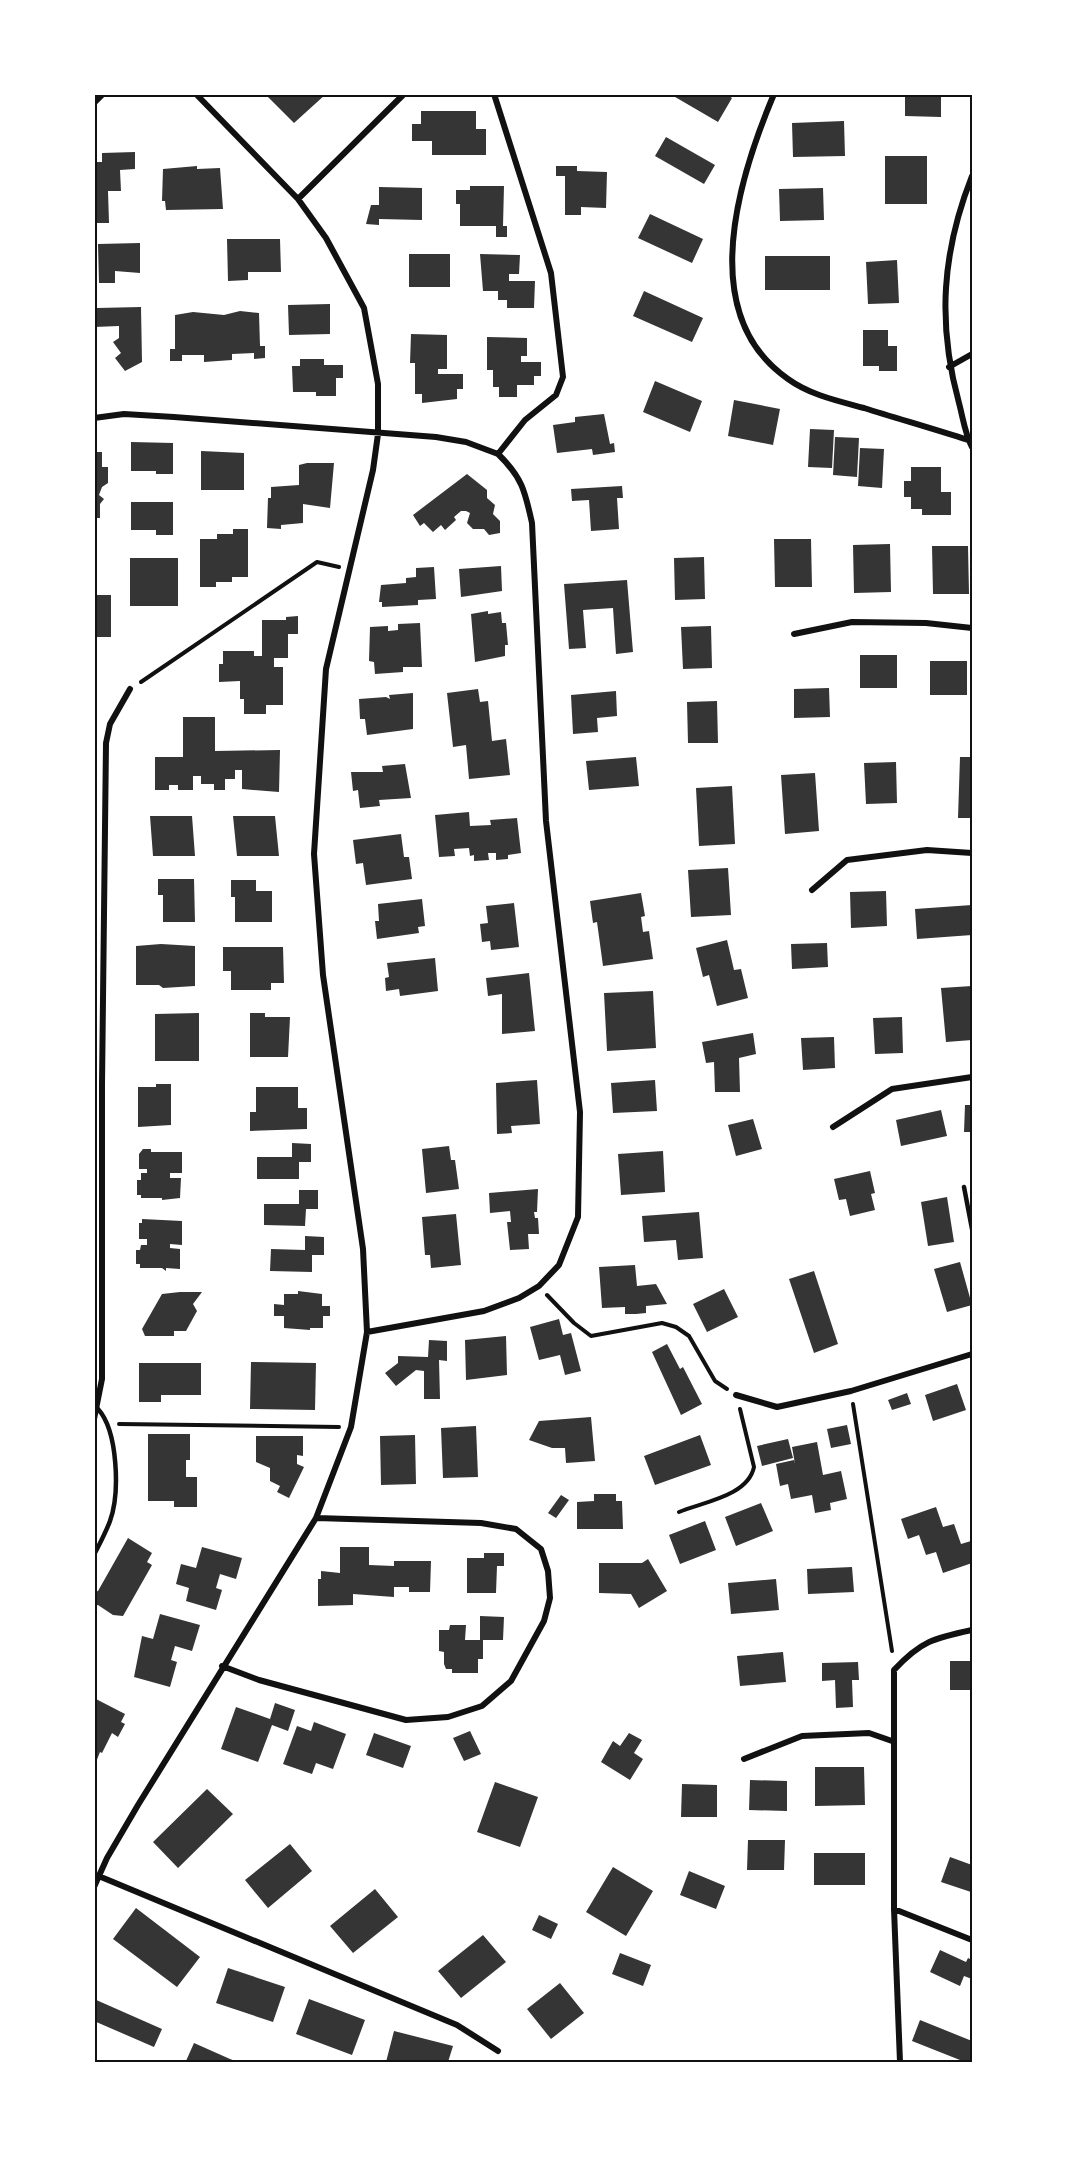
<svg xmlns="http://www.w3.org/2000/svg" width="1067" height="2157" font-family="'IBM Plex Serif',serif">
<rect width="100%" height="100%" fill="#fff"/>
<path fill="#353535" d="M269 94H326L294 123 267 96Z
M670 94H726L732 98 718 122Z
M905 94H941V117L905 116Z
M421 111H476V129H486V155H432V141H412V124H421Z
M844 121 845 156 793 157 792 123Z
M666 137 715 165 704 184 655 156Z
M135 152V169L120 170 121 191H108L109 223H94V162H102V153Z
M885 156H927V204H885Z
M197 166V169L220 168 223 209 166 210 165 201H162L163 169Z
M556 166H577V171L607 172 606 208 581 207V215H565V176H556Z
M470 186H504L503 226H507V237H496V226H460V204H456V190H470Z
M379 187 422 188V220L379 219V225L366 224 371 205H379Z
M823 188 824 220 780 221 779 189Z
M650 214 703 239 692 263 638 238Z
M227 239H280L281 272H248V280L228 281Z
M140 243V273L115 271V283H99L98 244Z
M409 254H450V287H409Z
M480 254 520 255 519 274H509V281H535L534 308H507V300H498V291H483Z
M765 256H830V290H765Z
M897 260 899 303 868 304 866 262Z
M644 291 703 318 692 342 633 316Z
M330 304V334L289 335 288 305Z
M141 307 142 362 125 371 115 358 121 353 113 342 119 338V326L94 327V317H97V308Z
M240 311 259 313 260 346H265V358L254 359V353L232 354V360L204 362V355H182V361H170V349H175V315L193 312 224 315Z
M863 330H888V346H897V371H879V366H863Z
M411 334 447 335V369H438V374H463V389H457V399L422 403V394H415V363H410Z
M487 337 527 338V356H521V362H541V376H534V385H517V397H499V387H493V370H487Z
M300 359H324V365H343V378H336V396H316V392H293L292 366H300Z
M655 381 702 401 690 432 643 412Z
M734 400 780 409 773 445 728 436Z
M604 414 610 444 614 443 615 452 593 455 592 449 557 453 553 425 575 422V417Z
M810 429 834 430 832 468 808 467Z
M835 437 859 438 857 477 833 475Z
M131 442 173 443V474H156V471H131Z
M860 448 884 449 882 488 858 486Z
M201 451 244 453V490H201Z
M94 452H102V467H108V483L102 487 99 495 104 499 100 504V518H94Z
M307 463H334L330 508 303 504V523L281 525V529L267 528 268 498H271V487L299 485V465Z
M911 467H941V492H951V515H922V509H911V497H904V481H911Z
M467 474 487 490V498L495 505 493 514 500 521V533L489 535 484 529H473L467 523 470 513 466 511H461L454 517 456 520 445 530 441 525 433 532 424 523 420 526 413 515Z
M622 486 623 498H617L619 529 591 531 589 500 572 501 571 489Z
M131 502H173V535H156V530H131Z
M233 529H248V577H232V582H216V587H200V539H217V534H233Z
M774 539H811L812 587H775Z
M890 544 891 592 854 593 853 545Z
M932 546H968L969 594H933Z
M704 557 705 599 675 600 674 558Z
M130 558H178V606H130Z
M501 566 502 591 461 597 459 569Z
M434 567 436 599 418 600V605L382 607V602H379L381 585 406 583V578L416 577V568Z
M627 580 633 652 616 654 613 608 583 610 586 648 569 649 564 584Z
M94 595H111V637H94Z
M488 611V614L501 612 502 623H506L508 645H505V656L475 662 471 614Z
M298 616V634H288V658H274V667H283V705H266V714H244V699H240V681L219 682V664H223V651H254V656H262V620H286V617Z
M420 623 422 667H403V672L375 674 374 662 369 661 370 627 388 626V631L398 630V624Z
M711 626 712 668 683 669 681 627Z
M860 655H897V688H860Z
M930 661H967V695H930Z
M829 688 830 717 794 718V689Z
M478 689 480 702 488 701 492 741 506 739 510 775 469 779 466 745 453 747 447 693Z
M616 691 617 716 597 718 598 732 573 734 571 695Z
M413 693V729L367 735 365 719H360L359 699 386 697 390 699 389 695Z
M717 701 718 743H688L687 702Z
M183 717H215V751L280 750 279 792 242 789V770H235V779H225V790H214V784H201V776H193V790H178V785H169V790H155V757H183Z
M636 757 639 786 589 790 586 761Z
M960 757H972V818H958Z
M896 762 897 803 866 804 864 763Z
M405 764 411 798 379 800 380 806 360 808 358 790 353 791 351 772H383L382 766Z
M815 773 819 831 785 834 781 775Z
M732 786 735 844 699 846 696 788Z
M469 812 470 826 491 825 490 820 517 818 521 853 508 855V859L496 860V853H488L489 860 474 861V855L470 856 469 848 454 849 455 856 439 857 435 815Z
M150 816H192L195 856H153Z
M233 816H275L279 856H237Z
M401 834 404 857H409L412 879 366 885 363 863 356 864 353 840Z
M728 868 731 915 691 917 688 870Z
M158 879H194L195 922H163V895H158Z
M231 880H256V891H272V922H235V897H231Z
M886 891 887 926 851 928 850 892Z
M641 893 645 916 641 917 643 932 649 931 653 959 603 966 597 922 593 923 590 901Z
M422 899 425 926 418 927 419 933 377 939 375 921H379L378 904Z
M514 903 519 947 491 950 490 941 482 942 480 924 488 923 486 906Z
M972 905V935L917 939 915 909Z
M727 940 734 970 741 969 748 998 717 1006 709 975 703 977 696 948Z
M827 943 828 967 792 969 791 944Z
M161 944 195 946V986L163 988 159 985H136V946Z
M223 947H283L284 983H271V990H231V971H223Z
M435 958 438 991 400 996 399 989 386 991 385 978 389 977 387 963Z
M529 973 535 1031 502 1034V994L488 996 486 978Z
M972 986V1040L946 1042 941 988Z
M653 991 656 1048 607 1051 604 993Z
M199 1013V1061H155V1014Z
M250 1013H265V1017H290L288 1057H250Z
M902 1017 903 1053 875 1054 873 1018Z
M753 1033 756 1054 739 1058 740 1092H715L714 1062 706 1063 702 1042Z
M834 1037 835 1068 803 1070 801 1038Z
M537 1080 540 1124 511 1126 512 1133 497 1134 496 1083Z
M655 1080 657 1111 613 1113 611 1083Z
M156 1084H171V1125L138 1127V1087H156Z
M256 1087H298V1108H307V1129L250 1131V1112H256Z
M965 1105H972V1132H964Z
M941 1110 947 1136 901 1146 896 1120Z
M753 1119 762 1149 736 1156 728 1125Z
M292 1143 311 1144V1162H299V1179H257V1157H292Z
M449 1146 451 1160H455L459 1189 426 1193 422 1149Z
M143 1149H151V1152H182V1173H170V1178H181L180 1198 162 1200V1198H141V1195H137V1180H141V1173H147V1169H139V1154Z
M663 1151 665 1192 621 1195 618 1154Z
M870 1171 875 1193 871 1194 875 1210 850 1216 846 1199 839 1200 834 1179Z
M538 1189 537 1212H534L535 1218H538L539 1234H528L529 1249 510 1250 507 1222H511L510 1211 490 1213 489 1193Z
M299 1190H318V1209H306L305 1226 264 1225V1204H299Z
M947 1197 954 1242 928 1246 921 1202Z
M699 1212 703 1258 678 1260 676 1240 644 1242 642 1216Z
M456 1214 461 1265 431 1268 430 1255H425L422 1217Z
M142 1219 182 1221V1245L170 1244V1248L180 1249V1269L166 1268V1271L162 1268H140V1264H136V1250H140L141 1245H147V1239H139V1223H142Z
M305 1236 324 1237V1255H312V1272L270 1271 271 1249 305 1250Z
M960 1262 972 1305 947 1312 934 1269Z
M635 1265 637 1286 656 1284 667 1304 646 1306V1313L636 1314H625V1307L602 1308 599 1267Z
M814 1271 838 1344 814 1353 789 1279Z
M724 1289 738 1317 707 1332 693 1304Z
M298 1291 322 1294V1306H330V1316H323V1328H310V1330L284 1328V1316H274V1304L284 1305V1294H298Z
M180 1292H202L193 1304 197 1311 186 1331H174V1336H145L142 1329 162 1294Z
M559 1319 563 1335 571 1333 581 1371 565 1375 560 1355 539 1360 530 1327Z
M506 1336 507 1375 466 1380 465 1340Z
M429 1340 447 1341V1361L439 1360 440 1399H424V1371L416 1370 396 1386 385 1373 398 1363V1356L428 1357Z
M667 1344 680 1369 683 1367 702 1404 681 1415 652 1352Z
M251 1362 316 1363 315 1410 250 1409Z
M139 1363H201V1395H161V1402H139Z
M957 1384 966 1410 933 1421 925 1395Z
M907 1393 911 1404 892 1410 888 1400Z
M591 1417 595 1461 566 1463 565 1448H552L529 1440 539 1421Z
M847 1425 851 1444 831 1448 827 1429Z
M476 1426 478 1477 443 1478 441 1428Z
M148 1434H190V1460H186V1477H197V1507H174V1501H148Z
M415 1435 416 1484 381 1485 380 1436Z
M700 1435 711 1465 655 1485 644 1456Z
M256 1436H303V1456L297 1455V1464L304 1467 289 1498 277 1492 280 1486 270 1481V1468L256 1462Z
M788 1439 793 1458 762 1466 757 1446Z
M817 1442 823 1475 841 1471 847 1499 830 1503 831 1510 815 1513 812 1495 791 1499 788 1484 780 1486 776 1464 794 1460 795 1464 792 1447Z
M594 1494H616V1501H622L623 1529H577V1502L594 1501Z
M561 1495 569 1500 556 1518 548 1513Z
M761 1503 773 1531 736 1546 725 1517Z
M936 1507 943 1527 954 1524 961 1544 971 1541 972 1563 943 1573 936 1552 926 1555 919 1535 908 1539 901 1519Z
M705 1521 716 1550 680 1564 669 1535Z
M128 1538 152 1553 147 1562 152 1565 123 1616 113 1615 98 1605 94 1606V1592L98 1591Z
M202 1547 242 1558 236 1579 220 1574 216 1588 222 1590 216 1610 186 1601 189 1588 176 1584 181 1564 196 1568Z
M340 1547H369V1565L394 1566V1561H431L430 1592H409V1587H394V1597L353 1594V1605L318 1606V1579H321V1571L340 1573Z
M484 1553H504V1566H497L496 1593H467V1558H484Z
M648 1559 667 1591 639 1608 631 1594 599 1593V1563H642Z
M852 1567 854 1592 808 1594 807 1569Z
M776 1579 779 1610 731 1614 728 1583Z
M160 1614 200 1625 192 1651 175 1646 171 1660 177 1662 170 1687 134 1677 142 1636 153 1639Z
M480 1616 504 1617 503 1640H483V1659H478V1673H452V1669H446L444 1664V1652L439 1651V1630H449L450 1625H466L465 1640H480Z
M783 1652 786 1682 740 1686 737 1656Z
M950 1661H972V1690H950Z
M858 1662 859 1680H852L853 1707 836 1708 835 1680 822 1681V1663Z
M94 1698 125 1714 121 1722 125 1724 118 1737 112 1733 102 1753 100 1752 94 1767Z
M275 1703 295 1710 288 1731 272 1725 258 1762 221 1749 236 1707 270 1719Z
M314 1722 346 1734 333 1769 316 1763 312 1774 283 1764 297 1726 311 1731Z
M470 1731 481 1754 464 1761 453 1738Z
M374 1733 411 1746 403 1768 366 1755Z
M629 1733 642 1740 634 1753 643 1759 630 1780 601 1762 613 1741 620 1746Z
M815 1767H864L865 1805 815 1806Z
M750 1780 787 1781V1811L749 1810Z
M495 1782 538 1797 520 1847 477 1832Z
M682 1784 717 1785V1817H681Z
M207 1789 233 1814 178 1868 153 1842Z
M748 1840H785L784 1870H747Z
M290 1844 312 1871 268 1908 245 1880Z
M814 1853H865V1885H814Z
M950 1857 972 1865 971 1892 941 1882Z
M613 1867 653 1891 626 1936 586 1912Z
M689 1871 725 1886 716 1909 680 1895Z
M375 1889 398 1917 353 1953 330 1926Z
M136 1908 200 1957 177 1987 113 1939Z
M539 1915 558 1924 551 1939 532 1930Z
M483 1935 506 1962 461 1998 438 1971Z
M940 1950 966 1962 968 1958 972 1960V1979L964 1976 960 1986 930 1972Z
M620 1953 651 1965 643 1986 612 1974Z
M228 1968 285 1987 273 2022 216 2003Z
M560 1983 584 2013 551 2039 527 2009Z
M94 1999 162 2029 154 2047 94 2021Z
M309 1999 365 2020 352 2055 296 2034Z
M920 2020 972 2041V2062H965L912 2041Z
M394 2031 453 2046 448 2062H386Z
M194 2043 230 2059 238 2062H188L186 2061Z"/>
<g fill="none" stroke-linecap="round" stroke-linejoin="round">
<path stroke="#111" stroke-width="4" d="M141 682 317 562 339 567
M547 1295 574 1323 591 1336 662 1323 676 1327 689 1336 715 1381 727 1389
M853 1404 892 1651
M119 1424 339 1427
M679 1512C703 1502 748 1496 754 1467L740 1409"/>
<path stroke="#111" stroke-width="4.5" d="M964 1187 972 1229
M94 1555C100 1543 106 1532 110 1521 120 1493 118 1431 98 1409"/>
<path stroke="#111" stroke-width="6" d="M774 94C738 179 696 315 788 379 810 395 838 401 864 408 899 419 934 429 968 440
M94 103 103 94
M972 176C942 252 937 323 959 403 963 418 965 434 972 447
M298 199 404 94
M949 367 972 354
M94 418 124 414 174 417 436 437 466 442 498 454
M794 634 852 622 926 623 972 628
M812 890 847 860 927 850 972 853
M833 1127 892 1089 972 1077
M367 1332 484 1311 519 1298 539 1286 559 1265 578 1217 580 1112 546 821 532 523C525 491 522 477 498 454L525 420 556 395 563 377 551 273 494 94
M736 1395 777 1407 851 1391 972 1354
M94 1419 102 1379V1084L106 743 110 724 130 689
M222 1666 259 1680 406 1720 448 1717 482 1706 511 1681 544 1621 550 1598 548 1571 541 1549 516 1529 481 1523 316 1518
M744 1759 802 1736 869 1733 892 1741
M101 1877 457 2025 498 2051
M94 1887 107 1858 138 1805 316 1518 351 1427 367 1332 363 1249 323 975 314 854 326 669 373 470 378 434V384L364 308 326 238 298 199 196 94
M894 1909 972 1940
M900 2062 894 1909V1670C921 1641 934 1638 972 1630"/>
</g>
<rect width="1067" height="2157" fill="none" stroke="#ffffff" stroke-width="192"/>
<rect x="96" y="96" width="875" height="1965" fill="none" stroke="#111" stroke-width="2"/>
</svg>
